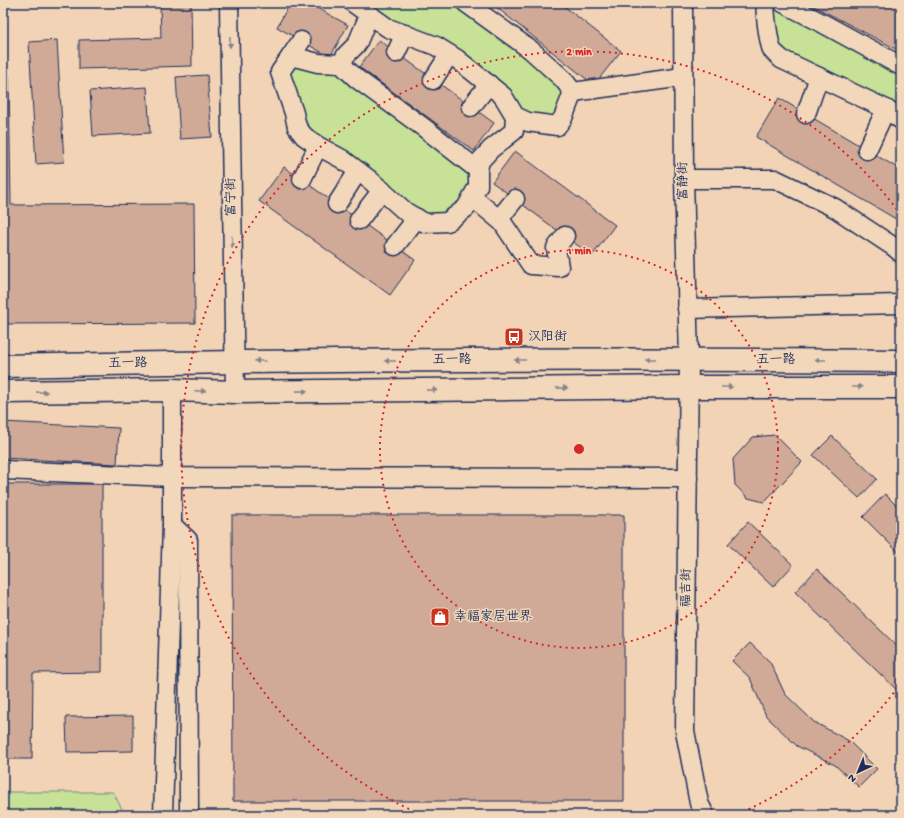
<svg xmlns="http://www.w3.org/2000/svg" width="904" height="818" font-family="'Gochi Hand','LXGW WenKai TC',sans-serif">
	<style>
		.green { fill: #c7e197; stroke: #71887a }
		.building { fill: #d0aa97; stroke: #1b2f5e }
		.lines { fill: none; stroke-linecap: round; stroke-linejoin: round }
		.minor-casing { stroke: #1b2f5e; stroke-width: 21 }
		.major-casing { stroke: #1b2f5e; stroke-width: 25 }
		.minor { stroke: #f3d7ba; stroke-width: 18 }
		.major { stroke: #f3d7ba; stroke-width: 22 }
		.oneway { fill: #87838c }
		.ring { fill: none; stroke: #d62828; stroke-width: 2; stroke-dasharray: 2 4 }
		.labels { text-anchor: middle; dominant-baseline: central; stroke-width: 3; stroke-linejoin: round; paint-order: stroke }
		.street-label { font-size: 13px; fill: #1b2f5e; stroke: #f3d7ba }
		.poi-label { font-size: 13px; fill: #1b2f5e; stroke: #f3d7ba; text-anchor: start }
		.centre { fill: #d62828; stroke: #f3d7ba; stroke-width: 2 }
		.ring-label { font-size: 12px; text-anchor: middle; font-weight: bold; fill: #d62828; stroke: #f3d7ba; stroke-width: 3; stroke-linejoin: round; paint-order: stroke }
	</style>
	<rect width="100%" height="100%" fill="#f3d3b5"/>
	<filter id="ink" filterUnits="userSpaceOnUse"><feTurbulence type="fractalNoise" baseFrequency=".025" numOctaves="2"/><feDisplacementMap in="SourceGraphic" scale="8" xChannelSelector="R" yChannelSelector="G"/><feConvolveMatrix kernelMatrix="1 2 1 2 8 2 1 2 1" color-interpolation-filters="sRGB"/></filter>
	<g filter="url(#ink)">
		<!-- green -->
		<g class="green">
			<path d="M360 3H455L464 7 558 79 569 103 560 116 528 119 404 30Z"/>
			<path d="M769 3H775L901 68V118L775 50Z"/>
			<path d="M293 60 341 68 476 172 475 185 447 219H426L300 126 284 74Z"/>
			<path d="M3 792H113L124 813 119 815H3Z"/>
		</g>
		<!-- building -->
		<g class="building">
			<path d="M160 3H191L192 66 79 69V40L161 38Z"/>
			<path d="M290 3H308L348 25 330 57 277 27Z"/>
			<path d="M491 3H560L621 51 594 85Z"/>
			<path d="M808 3H899L901 4V49L900 51Z"/>
			<path d="M57 40 64 162 36 164 29 42Z"/>
			<path d="M379 40 494 123 474 151 359 67Z"/>
			<path d="M207 75 212 137 180 139 176 77Z"/>
			<path d="M3 76H9L11 205 194 204 195 323 3 324Z"/>
			<path d="M147 87 150 133 93 136 90 91Z"/>
			<path d="M779 98 901 170V222L756 137Z"/>
			<path d="M515 151 615 225 592 256 492 182Z"/>
			<path d="M284 167 415 260 390 295 259 201Z"/>
			<path d="M3 422 119 428 117 464 3 458Z"/>
			<path d="M775 435 802 462 764 502 748 498 735 485 733 459 753 437Z"/>
			<path d="M832 436 877 479 859 498 813 455Z"/>
			<path d="M3 484H102V672L33 673 32 759H3Z"/>
			<path d="M885 494 901 510V555L863 517Z"/>
			<path d="M232 515H624V801H233Z"/>
			<path d="M748 522 793 565 773 587 728 544Z"/>
			<path d="M817 569 901 650V694L795 592Z"/>
			<path d="M750 643 770 662 785 694 814 722 849 741 877 769 859 787 835 765 797 746 766 716 750 678 732 661Z"/>
			<path d="M133 716V751L67 752 66 717Z"/>
		</g>
		<g class="lines">
			<!-- minor casing -->
			<g class="minor-casing">
				<g id="minor">
					<path d="M229 3 235 392"/>
					<path d="M353 3 388 28 436 46 457 59 503 96 515 116 528 122 557 126 563 118 573 92"/>
					<path d="M466 3 531 50 563 79 573 92"/>
					<path d="M683 3 684 179 689 359 685 731 699 803 705 815"/>
					<path d="M766 3C764 10 769 43 772 50 774 53 779 56 781 59L886 109 901 120"/>
					<path d="M783 3 822 23 901 66"/>
					<path d="M396 53 405 34"/>
					<path d="M291 56 301 41"/>
					<path d="M341 64 346 55 357 44 369 15"/>
					<path d="M433 80 449 55"/>
					<path d="M573 92 683 77"/>
					<path d="M471 107 489 84"/>
					<path d="M806 114 819 77"/>
					<path d="M867 150 886 109"/>
					<path d="M478 170 423 127 357 79 341 64 318 63 291 56 280 72 294 113 297 127 304 136 318 146 342 159 370 180 406 212 425 223 447 222 466 208 478 186V170L480 161 491 149 514 131 515 116"/>
					<path d="M302 179 318 146"/>
					<path d="M684 179H775L835 208 894 247 901 253"/>
					<path d="M472 197 502 222 531 265 559 267 556 248 565 236"/>
					<path d="M337 204 358 171"/>
					<path d="M499 219 515 199"/>
					<path d="M359 220 382 190"/>
					<path d="M395 246 417 218"/>
					<path d="M687 309 901 304"/>
					<path d="M3 470 172 477 688 478"/>
					<path d="M172 525 188 540 189 815"/>
					<path d="M163 815 172 525V390"/>
				</g>
			</g>
			<!-- major casing -->
			<g class="major-casing">
				<g id="major">
					<path d="M3 366C302 360 602 358 901 361"/>
					<path d="M3 392 172 390 235 392 688 387H901"/>
				</g>
			</g>
			<!-- minor -->
			<use href="#minor" class="minor"/>
			<!-- major -->
			<use href="#major" class="major"/>
		</g>
		<!-- one-way arrows -->
		<defs><path id="oneway-solid" d="M-6-.8H1V-3.2L6.5 0L1 3.2V.8H-6Z"/></defs>
		<g class="oneway">
			<use href="#oneway-solid" transform="translate(230 42) rotate(89)"/>
			<use href="#oneway-solid" transform="translate(232 242) rotate(89)"/>
			<use href="#oneway-solid" transform="translate(650 359) rotate(180)"/>
			<use href="#oneway-solid" transform="translate(520 360) rotate(180)"/>
			<use href="#oneway-solid" transform="translate(820 360) rotate(-180)"/>
			<use href="#oneway-solid" transform="translate(260 361) rotate(180)"/>
			<use href="#oneway-solid" transform="translate(390 361) rotate(180)"/>
			<use href="#oneway-solid" transform="translate(727 387)"/>
			<use href="#oneway-solid" transform="translate(857 387)"/>
			<use href="#oneway-solid" transform="translate(562 388) rotate(-1)"/>
			<use href="#oneway-solid" transform="translate(432 390) rotate(-1)"/>
			<use href="#oneway-solid" transform="translate(200 391) rotate(1)"/>
			<use href="#oneway-solid" transform="translate(302 391) rotate(-1)"/>
			<use href="#oneway-solid" transform="translate(42 392) rotate(-1)"/>
		</g>
	</g>
	<!-- distance rings -->
	<g class="ring">
		<circle cx="579" cy="449" r="199"/>
		<path d="M901 683A398 398 0 0 1 738 814M420 814A398 398 0 1 1 901 215"/>
	</g>
	<!-- icons -->
	<defs>
		<g id="bus-square" transform="scale(1)"><rect x="-9" y="-9" width="18" height="18" rx="4" fill="#c8321e" stroke="#f3d7ba"/><path d="M-5-6H5V4H4V6H2V4H-2V6H-4V4H-5ZM-3.5-4V0h7V-4ZM-3.5 1.2v1.5H-2V1.2ZM2 1.2v1.5H3.5V1.2Z" fill="#fff"/></g>
		<g id="shop-square" transform="scale(1)"><rect x="-9" y="-9" width="18" height="18" rx="4" fill="#c8321e" stroke="#f3d7ba"/><path d="M-5-2.5h2.3a2.7 3.5 0 0 1 5.4 0H5L5.5 6h-11ZM-1.5-2.5h3a1.5 2.3 0 0 0-3 0Z" fill="#fff"/></g>
	</defs>
	<g fill-rule="evenodd">
		<use href="#bus-square" x="514" y="337"/>
		<use href="#shop-square" x="440" y="617"/>
	</g>
	<g class="labels">
		<!-- street labels -->
		<g class="street-label">
			<text transform="translate(684 181) rotate(-91)">富静街</text>
			<text transform="translate(232 197) rotate(-91)">富宁街</text>
			<text x="452" y="360">五一路</text>
			<text x="776" y="360">五一路</text>
			<text transform="translate(128 364) rotate(-1)">五一路</text>
			<text transform="translate(687 588) rotate(-89)">福吉街</text>
		</g>
		<!-- poi labels -->
		<g class="poi-label">
			<text x="528" y="337">汉阳街</text>
			<text x="454" y="617">幸福家居世界</text>
		</g>
	</g>
	<circle cx="579" cy="449" r="6" class="centre"/>
	<g class="ring-label">
		<text x="579" y="55">2 min</text>
		<text x="579" y="254">1 min</text>
	</g>
	<!-- margin -->
	<rect width="904" height="818" fill="none" stroke="#f3d7ba" stroke-width="16"/>
	<rect x="8" y="8" width="888" height="802" fill="none" stroke="#1b2f5e" stroke-width="1.5" filter="url(#ink)"/>
	<!-- north arrow -->
	<g transform="translate(858 772) rotate(224)" stroke="#f3d7ba" stroke-width="3" paint-order="stroke">
	<path d="M0-3L7 15L0 10L-7 15Z" fill="#1b2f5e"/>
	<text y="-6" font-size="11" font-weight="bold" text-anchor="middle" fill="#1b2f5e">N</text>
	</g>
</svg>
